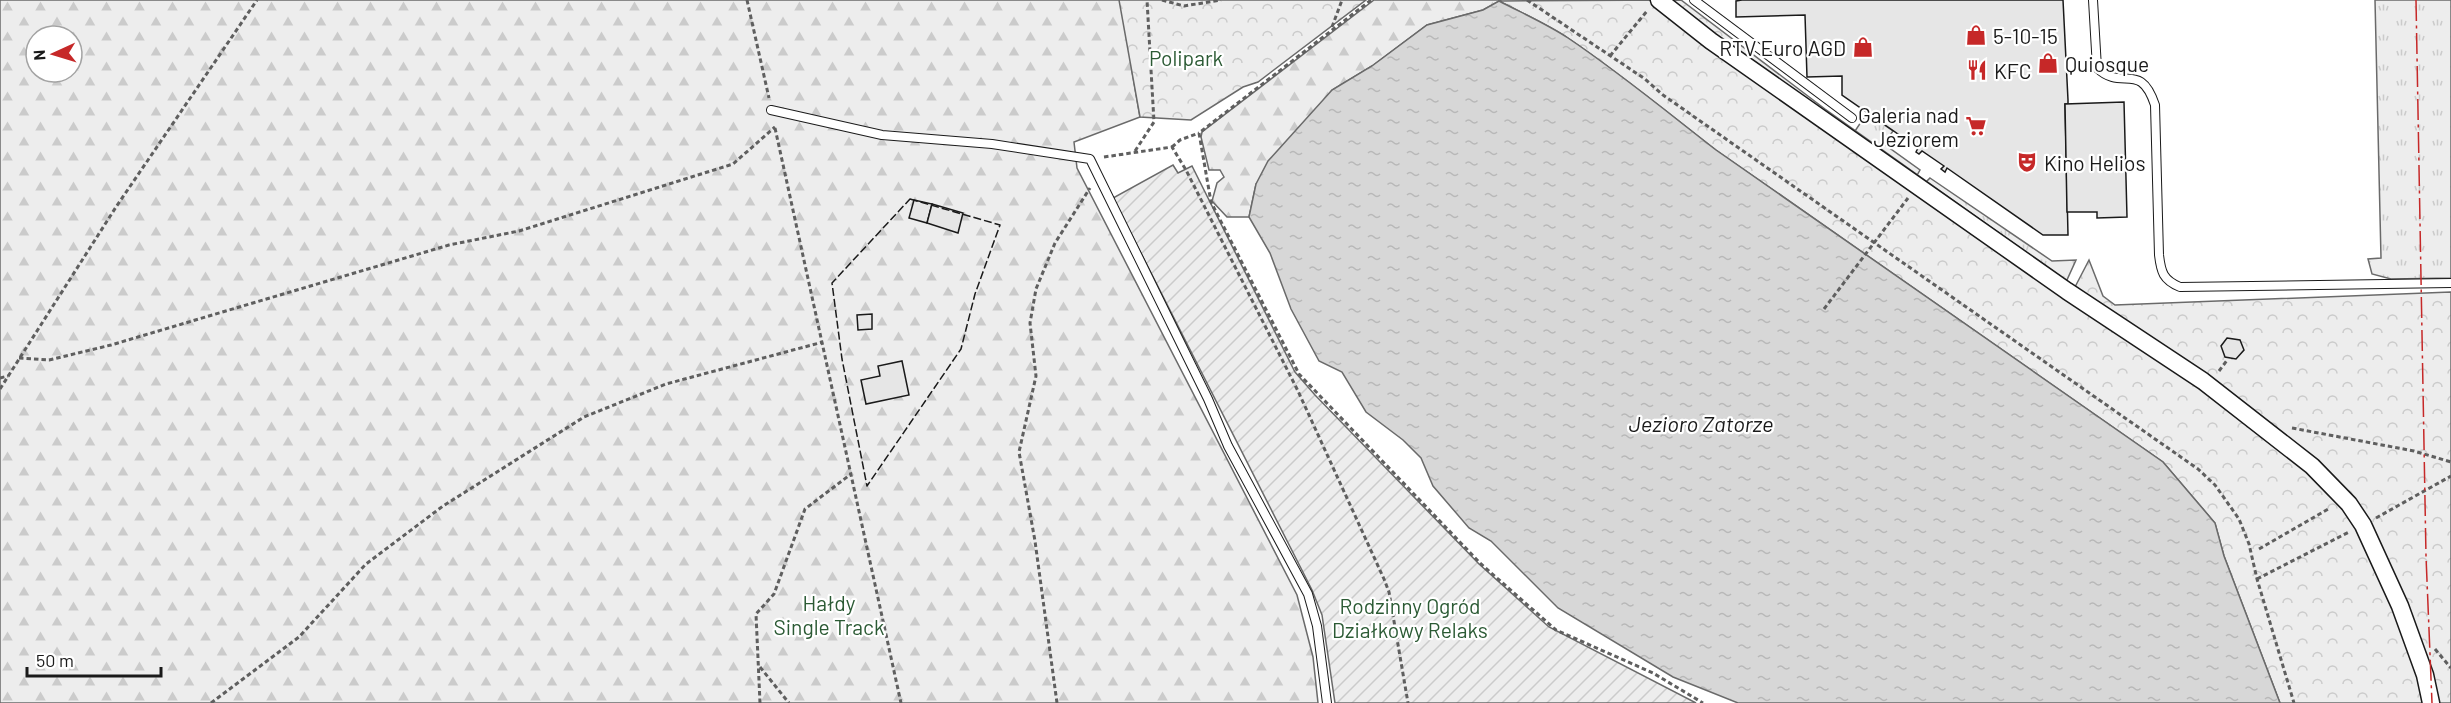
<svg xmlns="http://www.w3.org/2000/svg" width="2451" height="703" font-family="Barlow,sans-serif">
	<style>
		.grass { fill: url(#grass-tufts); stroke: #6a6a6a; stroke-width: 1.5 }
		.forest { fill: url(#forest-firs); stroke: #6a6a6a; stroke-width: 1.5; fill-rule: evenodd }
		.park { fill: url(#park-crowns); stroke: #6a6a6a; stroke-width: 1.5 }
		.garden { fill: url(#garden-furrows); stroke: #6a6a6a; stroke-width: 1.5 }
		.water { fill: url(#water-ripples); stroke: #6a6a6a; stroke-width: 1.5 }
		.building { fill: #e6e6e6; stroke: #1a1a1a; stroke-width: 1.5 }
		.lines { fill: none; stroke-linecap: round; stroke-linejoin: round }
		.lane-casing { stroke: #1a1a1a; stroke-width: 10 }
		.street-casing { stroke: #1a1a1a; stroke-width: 19 }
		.path { stroke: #5f5f5f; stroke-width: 3; stroke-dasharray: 4.5 3; stroke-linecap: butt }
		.lane { stroke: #fff; stroke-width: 8 }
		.street { stroke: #fff; stroke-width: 16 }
		.fence { stroke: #1a1a1a; stroke-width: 1.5; stroke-dasharray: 8 3; stroke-linecap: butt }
		.power { stroke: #c62828; stroke-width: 1.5; stroke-dasharray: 21 4.5 3 4.5; stroke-linecap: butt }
		.labels { text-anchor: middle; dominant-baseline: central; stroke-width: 4.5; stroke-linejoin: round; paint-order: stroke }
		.poi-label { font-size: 21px; fill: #1a1a1a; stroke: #fff; text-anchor: start }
		.park-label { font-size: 21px; fill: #2b5a34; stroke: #fff }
		.water-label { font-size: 22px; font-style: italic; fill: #1a1a1a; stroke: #fff }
	</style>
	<defs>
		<pattern id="grass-tufts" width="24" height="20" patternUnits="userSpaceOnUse" patternTransform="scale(1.5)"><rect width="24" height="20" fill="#ededed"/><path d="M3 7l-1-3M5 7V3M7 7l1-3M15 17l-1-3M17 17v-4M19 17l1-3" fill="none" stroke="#cbcbcb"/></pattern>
		<pattern id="forest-firs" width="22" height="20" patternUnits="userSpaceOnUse" patternTransform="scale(1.5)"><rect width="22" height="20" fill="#ededed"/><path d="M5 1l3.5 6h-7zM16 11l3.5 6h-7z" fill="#cbcbcb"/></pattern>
		<pattern id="park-crowns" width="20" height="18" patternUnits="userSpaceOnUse" patternTransform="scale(1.5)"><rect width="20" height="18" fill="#ededed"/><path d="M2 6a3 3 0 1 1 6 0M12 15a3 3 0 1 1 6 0" fill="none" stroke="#cbcbcb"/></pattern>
		<pattern id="garden-furrows" width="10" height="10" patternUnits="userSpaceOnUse" patternTransform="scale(1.5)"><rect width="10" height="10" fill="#ededed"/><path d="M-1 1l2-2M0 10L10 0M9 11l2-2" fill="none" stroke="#cbcbcb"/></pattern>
		<pattern id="water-ripples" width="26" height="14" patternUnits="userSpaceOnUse" patternTransform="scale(1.5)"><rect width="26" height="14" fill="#d7d7d7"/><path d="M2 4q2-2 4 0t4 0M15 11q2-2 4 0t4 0" fill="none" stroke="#b8b8b8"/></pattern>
	</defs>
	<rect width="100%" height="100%" fill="#fff"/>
	<!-- grass -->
	<g class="grass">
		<path d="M2375 0H2451V278L2391 279 2372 274 2368 259 2381 258Z"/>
		<path d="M1867 113 1893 131 1884 144 1920 170 1916 177 1853 134Z"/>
		<path d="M1930 178 2052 261 2076 260 2066 282 1925 183Z"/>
	</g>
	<!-- forest -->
	<g class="forest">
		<path d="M0 0H1336L1132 71 1140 117 1074 142 1077 168 1297 595 1313 657 1318 703H0ZM36 36H72V72H36Z"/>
		<path d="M1374 0H1501L1483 10 1427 25 1372 66 1332 90 1256 184 1249 217H1227L1212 201 1217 183 1224 177 1220 170H1209L1201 137 1202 132Z"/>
	</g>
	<!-- park -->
	<g class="park">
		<path d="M1119 0H1366L1258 82 1243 87 1191 120 1140 117Z"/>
		<path d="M1681 0 1825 109 2075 287 2089 260 2103 296 2115 305 2451 292V703H2280L2224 556 2215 523 2163 462 1716 150C1667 112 1620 73 1568 38 1547 24 1522 13 1499 1Z"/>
	</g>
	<!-- garden -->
	<path class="garden" d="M1173 165 1178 173 1192 166 1295 372 1315 395 1479 564 1549 627 1696 703H1335L1322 615 1312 590 1113 198Z"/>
	<!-- water -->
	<path class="water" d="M1499 1C1522 13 1547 24 1568 38 1620 73 1667 112 1716 150L2163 462 2215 523 2224 556 2280 703H1738L1673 677 1558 608 1491 541 1469 528 1433 486 1421 458 1403 440 1366 412 1342 372 1319 361 1291 309 1270 253 1249 217 1256 184 1268 161 1332 90 1372 66 1427 25 1483 10Z"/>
	<!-- building -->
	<g class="building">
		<path d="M2063 0 2068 100V104H2065L2068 235H2043L1947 168 1945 172 1941 169 1944 166 1922 151 1919 154 1916 152 1918 148 1842 95V76L1807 77 1805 15 1736 17V1L1742 0Z"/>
		<path d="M2124 102 2127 217 2097 218V212H2067L2065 104Z"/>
		<path d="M914 200 932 204 927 223 909 218Z"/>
		<path d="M932 204 963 213 958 233 927 223Z"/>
		<path d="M872 314V329L858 330 857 315Z"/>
		<path d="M2227 338 2240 340 2244 350 2236 359 2225 357 2221 346Z"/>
		<path d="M902 361 909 395 866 404 861 380 880 376 878 366Z"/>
	</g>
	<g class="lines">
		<!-- lane casing -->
		<g class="lane-casing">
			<g id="lane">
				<path d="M1694 0 1852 118"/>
				<path d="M2093 0 2097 68C2122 92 2140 60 2155 105L2159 255C2161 272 2163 280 2180 287L2451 283"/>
				<path d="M771 110 882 135 992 144 1090 159 1208 399 1228 446 1308 594 1317 626 1327 703"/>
			</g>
		</g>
		<!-- street casing -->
		<g class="street-casing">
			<path id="street" d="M1659 0 1711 41 2067 291 2203 381 2312 466 2349 504 2363 525 2400 606 2425 675 2431 703"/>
		</g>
		<!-- path -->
		<g class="path">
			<path d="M747 0 769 98"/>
			<path d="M1162 0 1184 6 1221 0"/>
			<path d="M1371 0 1199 133 1211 202 1299 374 1481 564 1556 630 1653 673 1703 703"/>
			<path d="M1527 0 1645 79 1663 95 2198 469 2215 485 2239 519 2249 544 2257 579 2294 703"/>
			<path d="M1332 27 1342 0"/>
			<path d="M1610 56 1647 11"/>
			<path d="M775 128 901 703"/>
			<path d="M1172 147 1180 140 1199 133"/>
			<path d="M1135 151 1154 122 1147 0"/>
			<path d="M1104 157 1172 147 1186 170 1298 391 1384 579 1389 592 1408 703"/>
			<path d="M1824 309 1908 198"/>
			<path d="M19 358 49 360 111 345 449 245 519 231 733 164 775 127"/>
			<path d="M2219 371 2228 359"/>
			<path d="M0 378 8 376"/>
			<path d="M0 389 116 207 257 0"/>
			<path d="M2292 428 2414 451 2451 462"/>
			<path d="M2376 518 2451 476"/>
			<path d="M2259 549 2330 508"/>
			<path d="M2257 579 2349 532"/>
			<path d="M2435 649 2451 668"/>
			<path d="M760 667 789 703"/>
			<path d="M211 703 299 637 366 564 443 506 584 417 666 384 823 342"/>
			<path d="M760 703 756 614 774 594 805 509 851 474"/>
			<path d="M1057 703 1035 541 1019 452 1036 376 1030 323 1036 289 1055 243 1090 188"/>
		</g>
		<!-- lane -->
		<use href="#lane" class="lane"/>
		<!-- street -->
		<use href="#street" class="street"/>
		<!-- fence -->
		<path class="fence" d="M910 199 1000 225 975 294 961 349 867 486 842 359 832 283Z"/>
		<!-- power -->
		<path class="power" d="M2416 0 2426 556 2432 703"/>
	</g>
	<!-- icons -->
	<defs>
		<g id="shop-bare" transform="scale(1.62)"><path d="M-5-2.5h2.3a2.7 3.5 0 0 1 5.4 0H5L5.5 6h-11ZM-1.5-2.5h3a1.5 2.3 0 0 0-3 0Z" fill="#c62828" stroke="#fff" stroke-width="2.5" paint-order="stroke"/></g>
		<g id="restaurant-bare" transform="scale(1.62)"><path d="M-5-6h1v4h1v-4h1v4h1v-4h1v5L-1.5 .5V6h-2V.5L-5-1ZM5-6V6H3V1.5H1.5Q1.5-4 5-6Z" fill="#c62828" stroke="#fff" stroke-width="2.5" paint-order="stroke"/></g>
		<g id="supermarket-bare" transform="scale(1.62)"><path d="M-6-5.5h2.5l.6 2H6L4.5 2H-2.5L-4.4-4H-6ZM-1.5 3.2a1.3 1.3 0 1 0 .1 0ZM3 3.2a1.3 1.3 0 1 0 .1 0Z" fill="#c62828" stroke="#fff" stroke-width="2.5" paint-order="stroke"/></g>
		<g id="theatre-bare" transform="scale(1.62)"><path d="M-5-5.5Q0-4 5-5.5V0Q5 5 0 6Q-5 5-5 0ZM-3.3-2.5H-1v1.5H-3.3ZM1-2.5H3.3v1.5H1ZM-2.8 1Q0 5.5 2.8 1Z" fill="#c62828" stroke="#fff" stroke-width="2.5" paint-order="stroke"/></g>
	</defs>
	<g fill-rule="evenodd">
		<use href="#shop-bare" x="1976" y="35"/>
		<use href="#shop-bare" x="1863" y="47"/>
		<use href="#shop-bare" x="2048" y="63"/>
		<use href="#restaurant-bare" x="1977" y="70"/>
		<use href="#supermarket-bare" x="1976" y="126"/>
		<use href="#theatre-bare" x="2027" y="162"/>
	</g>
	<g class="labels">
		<!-- poi labels -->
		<g class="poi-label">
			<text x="1993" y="35">5-10-15</text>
			<text x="1846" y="47" text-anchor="end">RTV Euro AGD</text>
			<text x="2065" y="63">Quiosque</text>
			<text x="1994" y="70">KFC</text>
			<text x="1959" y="114" text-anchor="end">Galeria nad<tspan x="1959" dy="24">Jeziorem</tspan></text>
			<text x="2044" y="162">Kino Helios</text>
		</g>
		<!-- park labels -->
		<g class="park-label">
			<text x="1186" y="57">Polipark</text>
			<text x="829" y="602">Hałdy<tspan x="829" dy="24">Single Track</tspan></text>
			<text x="1410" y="605">Rodzinny Ogród<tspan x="1410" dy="24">Działkowy Relaks</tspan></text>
		</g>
		<!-- water labels -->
		<g class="water-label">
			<text x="1701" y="423">Jezioro Zatorze</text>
		</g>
	</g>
	<!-- north arrow -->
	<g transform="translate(54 54) rotate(266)"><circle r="28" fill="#ffffff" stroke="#a3a3a3" stroke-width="1.5"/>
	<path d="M0-4.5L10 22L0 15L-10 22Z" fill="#c62828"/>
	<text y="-9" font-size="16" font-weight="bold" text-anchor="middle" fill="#1a1a1a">N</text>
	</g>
	<!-- scale -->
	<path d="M27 667v9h134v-9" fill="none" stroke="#1a1a1a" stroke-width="3"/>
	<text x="36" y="667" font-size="18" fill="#1a1a1a" stroke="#ffffff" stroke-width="4.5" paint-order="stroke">50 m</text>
</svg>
